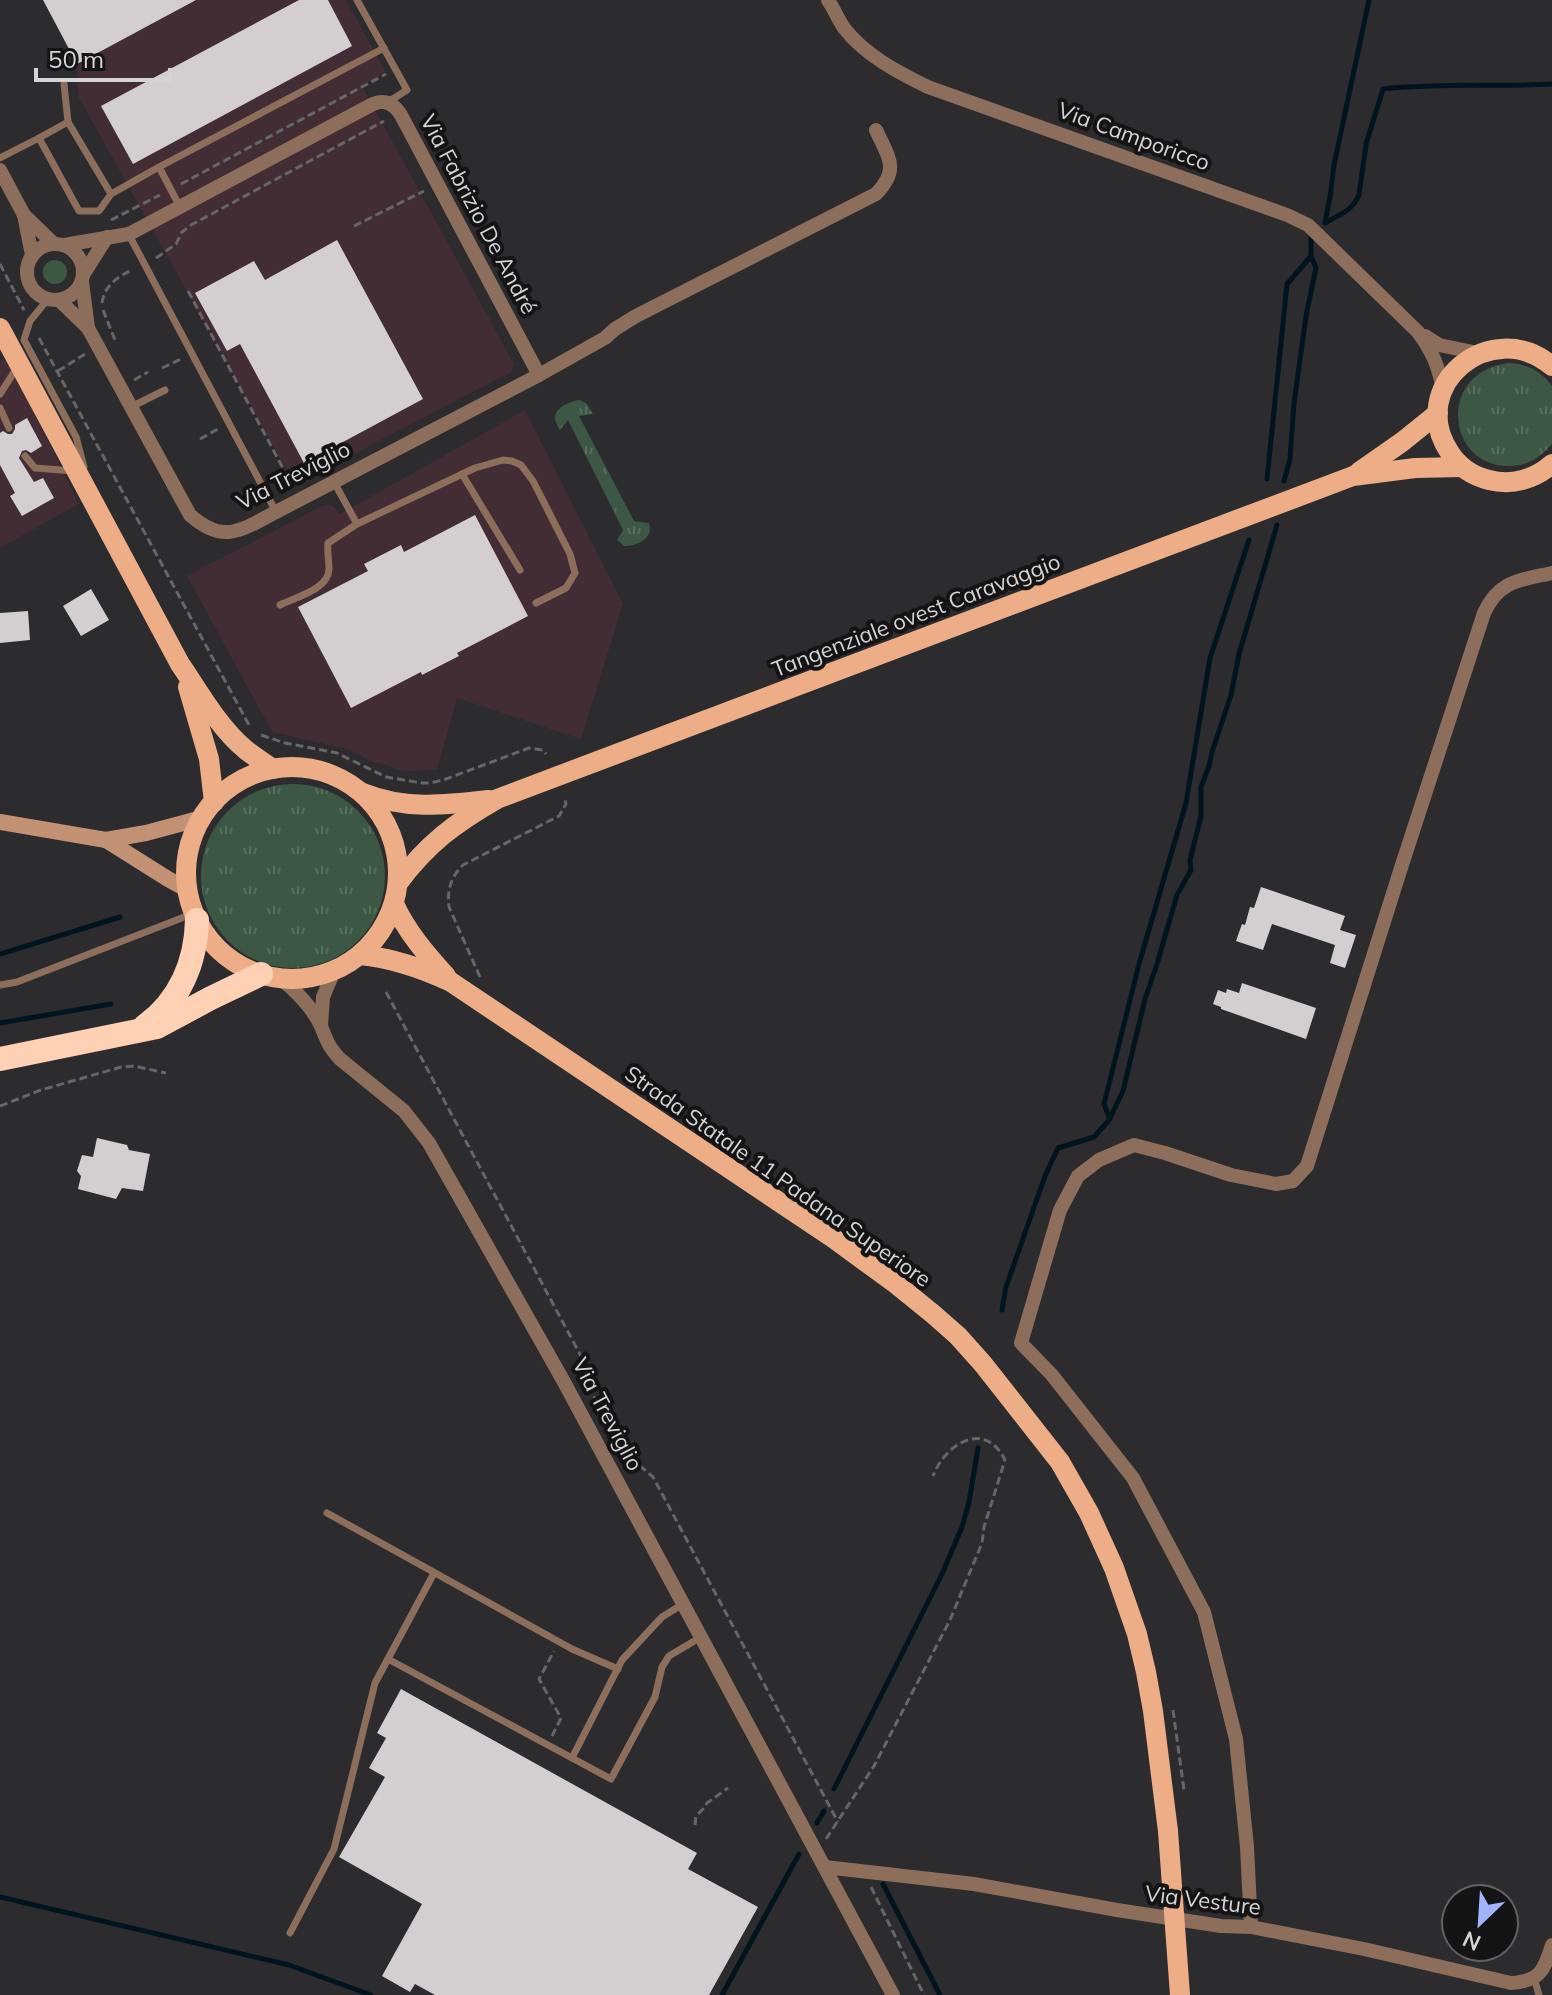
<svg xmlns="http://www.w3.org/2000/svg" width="1552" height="1995" font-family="Mulish,sans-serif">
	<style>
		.commercial { fill: #412d33 }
		.grass { fill: url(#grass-tufts) }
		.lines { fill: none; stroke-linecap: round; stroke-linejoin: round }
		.stream { stroke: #00141e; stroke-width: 5 }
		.building { fill: #d3cfd1 }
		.path { stroke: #666568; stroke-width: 3; stroke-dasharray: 8 4; stroke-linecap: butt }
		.lane { stroke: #8c6e5b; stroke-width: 7 }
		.street { stroke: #8c6e5b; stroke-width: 14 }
		.secondary { stroke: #c39274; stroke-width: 16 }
		.primary { stroke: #edae87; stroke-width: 20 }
		.highway { stroke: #fed0b4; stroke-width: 24 }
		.primary-bridge { stroke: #edae87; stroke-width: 20 }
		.labels { text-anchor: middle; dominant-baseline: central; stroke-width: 8; stroke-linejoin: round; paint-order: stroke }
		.street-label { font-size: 22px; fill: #d4d3d5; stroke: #141415 }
	</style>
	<defs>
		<pattern id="grass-tufts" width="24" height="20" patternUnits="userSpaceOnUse" patternTransform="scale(2)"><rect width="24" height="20" fill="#3d5745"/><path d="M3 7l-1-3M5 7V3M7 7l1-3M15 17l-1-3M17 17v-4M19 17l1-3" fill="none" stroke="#586e5f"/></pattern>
	</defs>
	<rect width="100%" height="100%" fill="#2c2b2e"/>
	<!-- commercial -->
	<g class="commercial">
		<path d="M43 0H346L386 72 362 86 514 364 511 372 295 485 78 96 77 64Z"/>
		<path d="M8 360 79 504 0 548V361Z"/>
		<path d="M525 410 623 604 581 739 457 698 437 770 404 771 368 760 351 750 272 732 187 576 320 507 327 505 332 506 340 514Z"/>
	</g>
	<!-- grass -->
	<g class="grass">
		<circle cx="55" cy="272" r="12"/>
		<path d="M1509 363C1527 364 1541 371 1552 386V444C1541 457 1528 466 1510 466 1445 467 1437 371 1509 363Z"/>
		<path d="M580 400 587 404 593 414 579 416 634 521 649 523C654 538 638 546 624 546L617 540 623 530 568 420 560 430C559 429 555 420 555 418 555 407 571 401 580 400Z"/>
		<circle cx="293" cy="876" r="92"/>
	</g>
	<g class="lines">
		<!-- stream -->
		<g class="stream">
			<path d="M1325 222 1330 197 1334 165 1369 0"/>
			<path d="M1325 223C1339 215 1352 211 1359 195L1366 144 1383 89C1439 83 1496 87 1552 84"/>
			<path d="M1267 479 1287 284 1311 256V235"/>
			<path d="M1284 481 1290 459 1294 403 1306 316 1316 268 1311 256"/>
			<path d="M0 954 120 917"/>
			<path d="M0 1023 111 1004"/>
			<path d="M1110 1118 1123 1091 1145 999 1157 964 1177 895 1191 870 1190 860 1201 816V787L1209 766 1212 752 1231 695 1239 654 1277 525"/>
			<path d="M1002 1310 1006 1287 1045 1176 1058 1148 1094 1137 1110 1119 1104 1104 1139 964 1186 803 1210 658 1249 540"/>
			<path d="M834 1789 942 1574 962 1527 969 1502 978 1448"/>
			<path d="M817 1823 824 1811"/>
			<path d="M883 1884 940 1995"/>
			<path d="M0 1897 289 1965 371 1995"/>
			<path d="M722 1995 799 1854"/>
		</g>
	</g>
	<!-- building -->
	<g class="building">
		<path d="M43 0H196L77 64Z"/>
		<path d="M299 0H328L352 46 133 164 101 106Z"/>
		<path d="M337 240 423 399 304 463 240 344 227 351 195 293 254 261 265 280Z"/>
		<path d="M27 418 42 446 31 453 26 450 22 451 19 458 34 482 43 478 54 498 22 516 10 496 15 493 0 465V433L3 431 8 434H12L15 429V425Z"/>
		<path d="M475 515 528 616 457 653 459 656 422 675 421 672 351 708 298 607 368 571 364 564 401 545 404 552Z"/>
		<path d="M91 589 109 620 81 636 63 606Z"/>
		<path d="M28 611 30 640 0 643V613Z"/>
		<path d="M1261 887 1345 916 1340 930 1356 935 1345 968 1330 963 1335 945 1272 924 1263 950 1236 941 1242 924 1245 925 1250 907 1254 908Z"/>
		<path d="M1242 983 1316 1008 1306 1039 1221 1009V1007L1213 1004 1218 990 1226 993 1227 989 1239 993Z"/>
		<path d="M97 1138 127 1145 129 1150 150 1154 143 1191 122 1188 116 1199 78 1189 81 1176 77 1171 82 1155 93 1157Z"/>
		<path d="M401 1689 697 1853 688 1869 758 1907 709 1995H435L415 1984 410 1992 382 1976 422 1904 339 1857 385 1777 369 1768 386 1738 377 1733Z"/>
	</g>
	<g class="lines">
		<!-- path -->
		<g class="path">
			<path d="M181 184 386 74"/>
			<path d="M111 220 160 195"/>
			<path d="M354 226 424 191"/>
			<path d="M156 258 176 244 182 232 191 225 384 121"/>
			<path d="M0 264 24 310"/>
			<path d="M188 291 292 485"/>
			<path d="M102 303C105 284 117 278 133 269"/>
			<path d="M103 310 115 340"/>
			<path d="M39 338 249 725"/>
			<path d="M162 368 183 358"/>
			<path d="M58 371 85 354"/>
			<path d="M134 380 148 372"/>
			<path d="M200 439 218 429"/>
			<path d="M261 735 285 743 337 753 386 777 422 783H431L446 779 529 748 543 750 546 754"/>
			<path d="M480 977 449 907C447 889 451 877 463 865L559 816 566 804 565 800"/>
			<path d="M386 992 582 1358 585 1380 623 1451 653 1477 838 1822"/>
			<path d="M0 1106 41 1090 121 1067 134 1066 166 1073"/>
			<path d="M1173 1710 1184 1790"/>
			<path d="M552 1736 561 1718 539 1679 554 1651"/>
			<path d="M695 1825 696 1816 704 1808 707 1803 728 1788"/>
			<path d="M826 1839 874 1766 950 1620 982 1543 984 1527 1005 1460C985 1419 945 1444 933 1476"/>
			<path d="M871 1887 924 1995"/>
		</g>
		<!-- lane -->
		<g class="lane">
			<path d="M357 0 407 90 388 102"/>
			<path d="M64 84 68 122"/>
			<path d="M0 158 39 138"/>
			<path d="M159 167 180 207"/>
			<path d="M111 194 68 122 39 138 79 211H99L111 194 159 167 384 48"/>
			<path d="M129 235 276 512"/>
			<path d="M48 299 30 321 24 340 76 437 84 467"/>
			<path d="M0 394 18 366"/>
			<path d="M131 407 165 390"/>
			<path d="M0 408 9 428"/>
			<path d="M25 456 35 468 73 471"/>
			<path d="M462 474 520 570"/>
			<path d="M334 482 357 524 475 468 503 460 512 461 521 465 533 481 570 554 575 573 566 588 536 603"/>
			<path d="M280 605C296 597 329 589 329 569 329 560 327 552 328 543L357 524"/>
			<path d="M0 985 17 982 192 914"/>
			<path d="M327 1513 572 1649 618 1669"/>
			<path d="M683 1604 662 1617 622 1660 572 1758 611 1779 655 1697 662 1667 669 1656 701 1637"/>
			<path d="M388 1659 572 1758"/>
			<path d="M290 1933 334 1849 375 1683 434 1573"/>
			<path d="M1534 1978 1539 1995"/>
		</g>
		<!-- street -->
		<g class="street">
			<path d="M828 0C834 9 838 19 844 28 865 55 897 72 928 87L1287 215 1308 225 1418 332C1432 351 1438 365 1443 389"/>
			<path d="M0 170 24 215 32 255"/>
			<path d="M24 215 54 244"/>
			<circle cx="55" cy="272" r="28"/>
			<path d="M64 245 129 234 373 104C386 99 394 104 401 115L539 375"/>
			<path d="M83 275 107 237"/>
			<path d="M82 282 88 328"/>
			<path d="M59 300 88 328 190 515C224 545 241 530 276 512L539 375 605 338 615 329 636 316 876 194C900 169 889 158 876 130"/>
			<path d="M1425 336 1439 345 1478 353"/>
			<path d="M280 978C296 991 311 1006 320 1024 327 1040 327 1045 340 1059L404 1111 429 1143 564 1382 893 1995"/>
			<path d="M321 1026 323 997 334 971"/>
			<path d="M825 1867 974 1884 1117 1910 1221 1926 1251 1927 1364 1949 1511 1983C1540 1981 1544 1971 1552 1945"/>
			<path d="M1251 1927 1247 1847 1236 1739 1204 1612 1133 1478 1052 1375 1021 1343 1060 1210 1078 1176 1099 1160 1134 1145 1165 1153 1231 1175 1276 1184 1293 1181 1307 1166 1400 871 1484 613C1499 580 1521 580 1552 573"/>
		</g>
		<!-- secondary -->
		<g class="secondary">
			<path d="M0 822 106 840 146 833 202 818"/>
			<path d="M106 840 168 879 188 890"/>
		</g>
		<!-- primary -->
		<g class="primary">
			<path d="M0 328 180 664C200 693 219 728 246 750 255 757 264 763 273 769"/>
			<path d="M1552 366C1491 315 1405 386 1450 453 1459 467 1473 476 1489 480 1512 486 1535 479 1552 464"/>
			<path d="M1359 472 1402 442 1438 413"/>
			<path d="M188 687 209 759 214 802"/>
			<circle cx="292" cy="873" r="106"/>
			<path d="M363 793C405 810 445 805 489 800"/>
			<path d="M398 883C427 844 455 823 497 799L1353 476 1415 468 1462 467"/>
			<path d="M394 904C407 932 426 954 446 976"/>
			<path d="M360 955C393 958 421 968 451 982L833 1238 896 1284 933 1314 958 1336 983 1364 1060 1462 1089 1513 1114 1568 1137 1634 1146 1672 1153 1711 1168 1831"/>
		</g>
		<!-- highway -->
		<g class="highway">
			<path d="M145 1026C180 1001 196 962 197 920"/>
			<path d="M0 1059 157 1027 211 998 261 974"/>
		</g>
		<!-- primary-bridge -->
		<path class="primary-bridge" d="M1168 1831 1180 1995"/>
	</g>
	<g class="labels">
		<!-- street labels -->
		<g class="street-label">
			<text transform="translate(1134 136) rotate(20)">Via Camporicco</text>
			<text transform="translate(479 214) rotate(62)">Via Fabrizio De André</text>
			<text transform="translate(293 475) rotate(-27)">Via Treviglio</text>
			<text transform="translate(916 615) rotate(-21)">Tangenziale ovest Caravaggio</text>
			<text transform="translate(778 1176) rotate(35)">Strada Statale 11 Padana Superiore</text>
			<text transform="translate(608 1414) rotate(62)">Via Treviglio</text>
			<text transform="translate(1203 1900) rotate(7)">Via Vesture</text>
		</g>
	</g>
	<!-- north arrow -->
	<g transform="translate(1480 1923) rotate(205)"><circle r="38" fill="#141415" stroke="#616062" stroke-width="2"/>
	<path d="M0-6L14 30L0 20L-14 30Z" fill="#a1b3fd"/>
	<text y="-12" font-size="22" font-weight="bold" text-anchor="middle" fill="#d4d3d5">N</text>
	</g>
	<!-- scale -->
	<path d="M36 68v12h134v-12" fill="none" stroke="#d4d3d5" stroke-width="4"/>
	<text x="48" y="68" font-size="24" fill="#d4d3d5" stroke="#141415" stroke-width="6" paint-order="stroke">50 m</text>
</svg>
